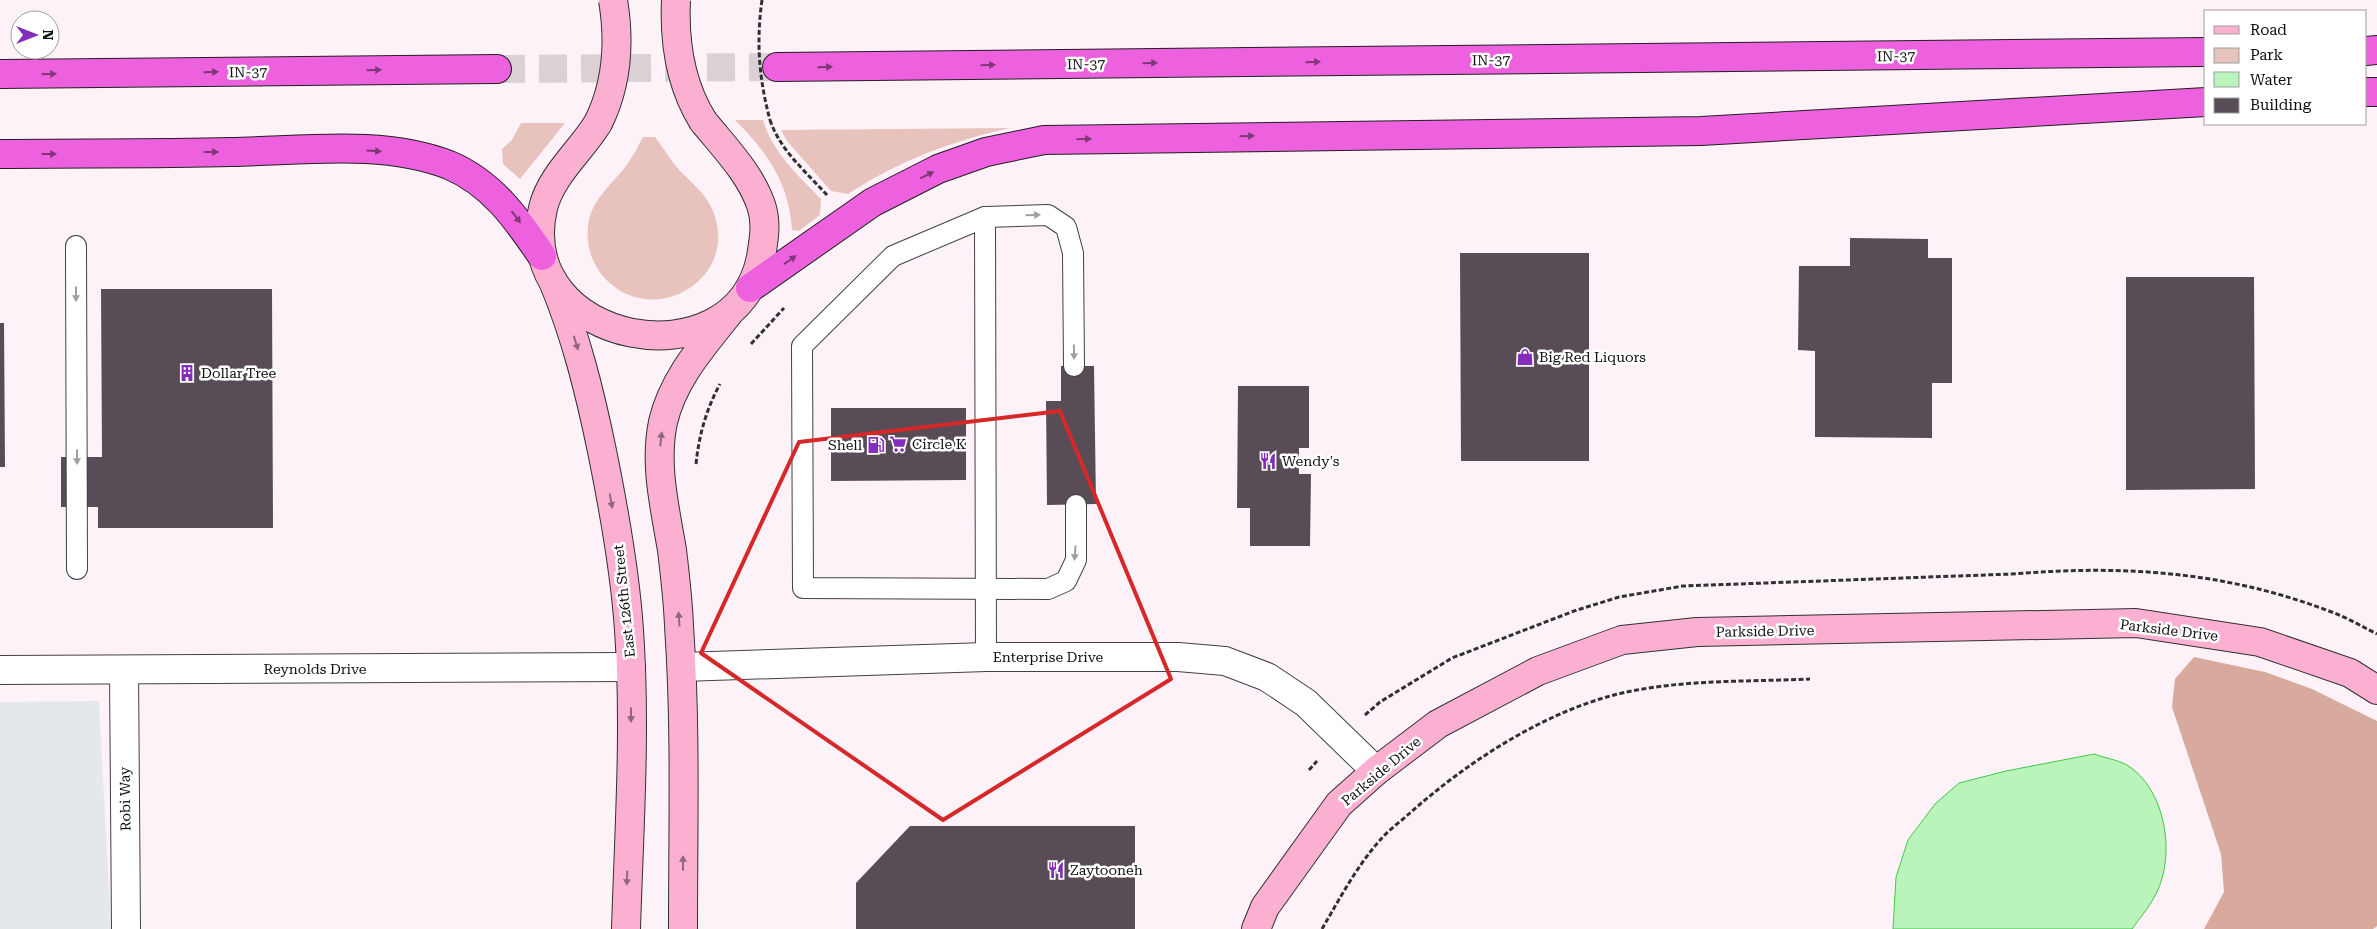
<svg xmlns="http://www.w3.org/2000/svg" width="2377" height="929" font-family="'Roboto Serif',serif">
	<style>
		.industrial { fill: #e4e8ed }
		.green { fill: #e8c3bd }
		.forest { fill: #d8a99d }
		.water { fill: #b9f4bb; stroke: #43c74a }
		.building { fill: #584c57 }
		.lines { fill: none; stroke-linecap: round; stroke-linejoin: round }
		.highway-tunnel { stroke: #dad0d6; stroke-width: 28; stroke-dasharray: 28 14; stroke-linecap: butt }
		.lane-casing { stroke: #424242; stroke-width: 22 }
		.street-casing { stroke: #424242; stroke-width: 30 }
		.secondary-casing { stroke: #313131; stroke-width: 30 }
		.highway-casing { stroke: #202020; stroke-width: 30 }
		.path { stroke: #313131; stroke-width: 3; stroke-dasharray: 5 2.5; stroke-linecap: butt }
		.lane { stroke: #fff; stroke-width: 20 }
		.street { stroke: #fff; stroke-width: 28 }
		.secondary { stroke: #fbb0d2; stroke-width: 28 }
		.highway { stroke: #ed61de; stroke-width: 28 }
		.secondary-bridge-casing { stroke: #313131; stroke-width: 30; stroke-linecap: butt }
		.path-bridge { stroke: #313131; stroke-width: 3; stroke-dasharray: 5 2.5; stroke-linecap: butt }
		.secondary-bridge { stroke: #fbb0d2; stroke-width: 28 }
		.oneway { fill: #7e3876 }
		.oneway2 { fill: #9f9f9f }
		.oneway3 { fill: #91687a }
		.marked { fill: none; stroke: #d62828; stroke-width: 4; stroke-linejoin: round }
		.labels { text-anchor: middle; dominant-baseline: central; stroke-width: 5; stroke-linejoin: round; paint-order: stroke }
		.street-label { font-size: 14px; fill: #0f0f0f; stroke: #fff }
		.poi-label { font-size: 14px; fill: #0f0f0f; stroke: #fff; text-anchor: start }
	</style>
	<rect width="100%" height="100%" fill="#fef2f9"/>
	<!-- industrial -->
	<path class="industrial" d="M99 701 111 929H0V702Z"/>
	<!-- green -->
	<g class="green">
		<path d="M735 120H763C773 153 798 175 821 199L820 215 799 231 792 230C789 183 767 152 735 120Z"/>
		<path d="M521 123H565L520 179 503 164 502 149 512 140Z"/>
		<path d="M1010 128C952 141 898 161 848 194L831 191 787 141 781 130Z"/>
		<path d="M643 137H655C662 146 668 156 675 165 687 180 706 192 713 211 741 281 649 332 602 275 591 261 586 244 588 226 590 200 614 183 628 163 634 155 638 146 643 137Z"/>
	</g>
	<!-- forest -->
	<path class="forest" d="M2194 657 2265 672 2312 689 2377 721V926L2373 929H2204L2224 892 2221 854 2172 707 2175 679Z"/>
	<!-- water -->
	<path class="water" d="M2094 754C2105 758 2118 760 2127 765 2166 789 2176 855 2156 894 2150 906 2140 918 2132 929H1893L1896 877 1908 840 1935 804 1959 783 2006 771Z"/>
	<!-- building -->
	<g class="building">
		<path d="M1850 238 1928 239V258H1952V383H1932V438L1815 437V351L1798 350 1799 266H1850Z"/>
		<path d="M1460 253H1589V461H1461Z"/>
		<path d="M2126 277H2254L2255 489 2126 490Z"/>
		<path d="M101 289H272L273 528H98V507H61V457H102Z"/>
		<path d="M0 323H4L5 467H0Z"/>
		<path d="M1061 366H1094L1096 504 1047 505 1046 401H1061Z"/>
		<path d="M1238 386H1309V448H1299V474H1311L1310 546H1250V508H1237Z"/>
		<path d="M831 408H966V480L831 481Z"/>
		<path d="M910 826H1135V929H856V883Z"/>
	</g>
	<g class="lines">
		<!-- highway-tunnel -->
		<path class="highway-tunnel" d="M497 69 777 67"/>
		<!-- lane casing -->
		<g class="lane-casing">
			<g id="lane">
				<path d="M985 217 986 657"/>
				<path d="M76 246 77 569"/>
				<path d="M1074 366 1073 253 1066 227 1048 215 985 217 893 256 802 346 803 588 1048 589 1066 581 1076 560V505"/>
			</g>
		</g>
		<!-- street casing -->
		<g class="street-casing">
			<g id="street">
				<path d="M682 667 986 657H1178L1225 661 1267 677 1306 703 1376 771"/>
				<path d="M0 670 631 667"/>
				<path d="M124 670 126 929"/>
			</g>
		</g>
		<!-- secondary casing -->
		<g class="secondary-casing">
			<g id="secondary">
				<path d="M598 123C581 151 551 175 543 208 512 346 736 386 761 257 764 239 767 222 761 205 750 173 724 147 703 121"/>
				<path d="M553 281C576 336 590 393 602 451 614 510 625 570 629 630 636 730 629 830 626 929"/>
				<path d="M683 929C683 828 686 726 679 626 678 600 675 575 672 550 665 508 654 465 663 422 673 379 702 347 729 313"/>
				<path d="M1256 929 1265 907 1339 804 1376 771 1438 724 1538 671 1622 640 1697 632 2136 623 2260 642 2350 673 2377 690"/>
			</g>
		</g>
		<!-- highway casing -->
		<g class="highway-casing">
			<g id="highway">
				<path d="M2366 51 2377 50"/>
				<path d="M777 67 2206 52"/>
				<path d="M0 74 497 69"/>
				<path d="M2366 92H2377"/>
				<path d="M0 154C77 153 154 154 231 152 302 151 382 139 449 165 492 183 517 219 542 256"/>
				<path d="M750 288 873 202 938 169 986 152 1044 140 1701 131 2206 102"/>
			</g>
		</g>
		<!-- path -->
		<g class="path">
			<path d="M770 120C780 150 806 172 827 195"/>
			<path d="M751 344 784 308"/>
			<path d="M696 464C699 435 706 410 720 384"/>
			<path d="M1365 715 1380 702 1452 658 1574 611 1619 597 1683 586 2012 574C2124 565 2223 571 2329 611 2346 617 2361 626 2377 634"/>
			<path d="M1309 770 1317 761"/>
			<path d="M1322 929C1340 898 1358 864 1382 838 1390 829 1401 821 1410 813 1466 763 1541 714 1614 695 1677 679 1745 682 1810 679"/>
		</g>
		<!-- lane -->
		<use href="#lane" class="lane"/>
		<!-- street -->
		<use href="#street" class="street"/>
		<!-- secondary -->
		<use href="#secondary" class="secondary"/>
		<!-- highway -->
		<use href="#highway" class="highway"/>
		<!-- secondary-bridge casing -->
		<g class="secondary-bridge-casing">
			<g id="secondary-bridge">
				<path d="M676 0C674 42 680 84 703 121"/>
				<path d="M598 123C617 85 620 42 613 0"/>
			</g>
		</g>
		<!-- path-bridge -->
		<path class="path-bridge" d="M762 0C756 42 759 79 770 120"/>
		<!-- secondary-bridge -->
		<use href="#secondary-bridge" class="secondary-bridge"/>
	</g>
	<!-- one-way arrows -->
	<defs><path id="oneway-solid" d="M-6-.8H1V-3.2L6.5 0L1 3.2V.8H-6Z" transform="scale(1.25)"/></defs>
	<g class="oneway">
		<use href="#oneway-solid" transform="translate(1313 62) rotate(-1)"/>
		<use href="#oneway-solid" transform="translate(1150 63) rotate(-1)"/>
		<use href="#oneway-solid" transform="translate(988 65) rotate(-1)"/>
		<use href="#oneway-solid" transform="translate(825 67) rotate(-1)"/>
		<use href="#oneway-solid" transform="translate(374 70) rotate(-1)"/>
		<use href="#oneway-solid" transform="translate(211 72) rotate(-1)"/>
		<use href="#oneway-solid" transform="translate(49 74) rotate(-1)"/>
		<use href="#oneway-solid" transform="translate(1247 136) rotate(-1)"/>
		<use href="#oneway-solid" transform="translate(1084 139) rotate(-2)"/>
		<use href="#oneway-solid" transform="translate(374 151) rotate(3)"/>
		<use href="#oneway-solid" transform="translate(211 152)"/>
		<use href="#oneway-solid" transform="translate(49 154)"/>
		<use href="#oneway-solid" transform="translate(927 175) rotate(-26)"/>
		<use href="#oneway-solid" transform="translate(516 217) rotate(53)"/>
		<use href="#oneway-solid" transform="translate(790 260) rotate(-35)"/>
	</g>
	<g class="oneway2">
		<use href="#oneway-solid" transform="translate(1033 215) rotate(-1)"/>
		<use href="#oneway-solid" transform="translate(76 294) rotate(90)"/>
		<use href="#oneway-solid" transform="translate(1074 352) rotate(89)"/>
		<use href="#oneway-solid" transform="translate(77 457) rotate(90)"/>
		<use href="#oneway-solid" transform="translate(1075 553) rotate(94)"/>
	</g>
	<g class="oneway3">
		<use href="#oneway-solid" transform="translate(576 343) rotate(73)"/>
		<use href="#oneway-solid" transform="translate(661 439) rotate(-84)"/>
		<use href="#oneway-solid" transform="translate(611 501) rotate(80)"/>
		<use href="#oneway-solid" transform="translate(679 619) rotate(-94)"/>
		<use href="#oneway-solid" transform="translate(631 715) rotate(90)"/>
		<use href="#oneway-solid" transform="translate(683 863) rotate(-90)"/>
		<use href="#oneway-solid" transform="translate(627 878) rotate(92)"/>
	</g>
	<!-- marked area -->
	<path class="marked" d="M1060 411 1171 679 943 820 701 653 799 442Z"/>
	<!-- icons -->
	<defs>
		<g id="shop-bare" transform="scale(1.35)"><path d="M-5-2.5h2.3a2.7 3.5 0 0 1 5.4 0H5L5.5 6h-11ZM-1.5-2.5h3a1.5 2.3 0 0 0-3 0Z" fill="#832dba" stroke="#fff" stroke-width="2.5" paint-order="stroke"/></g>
		<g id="building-bare" transform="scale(1.35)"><path d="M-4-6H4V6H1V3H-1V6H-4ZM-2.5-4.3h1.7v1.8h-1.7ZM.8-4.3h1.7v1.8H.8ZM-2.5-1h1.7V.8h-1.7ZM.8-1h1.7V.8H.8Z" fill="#832dba" stroke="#fff" stroke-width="2.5" paint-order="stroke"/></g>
		<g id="supermarket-bare" transform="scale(1.35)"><path d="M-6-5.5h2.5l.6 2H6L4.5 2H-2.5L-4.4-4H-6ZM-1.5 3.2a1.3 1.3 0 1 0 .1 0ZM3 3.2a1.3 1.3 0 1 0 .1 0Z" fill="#832dba" stroke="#fff" stroke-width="2.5" paint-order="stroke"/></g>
		<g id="fuel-bare" transform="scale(1.35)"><path d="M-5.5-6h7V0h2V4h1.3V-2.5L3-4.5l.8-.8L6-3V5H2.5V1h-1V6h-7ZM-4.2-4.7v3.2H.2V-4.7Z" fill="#832dba" stroke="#fff" stroke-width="2.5" paint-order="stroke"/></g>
		<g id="restaurant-bare" transform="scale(1.35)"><path d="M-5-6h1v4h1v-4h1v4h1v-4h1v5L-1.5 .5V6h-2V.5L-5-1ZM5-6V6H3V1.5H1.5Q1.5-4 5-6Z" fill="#832dba" stroke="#fff" stroke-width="2.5" paint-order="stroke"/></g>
	</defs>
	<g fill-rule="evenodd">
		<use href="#shop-bare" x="1525" y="357"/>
		<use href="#building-bare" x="187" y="373"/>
		<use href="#supermarket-bare" x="898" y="444"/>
		<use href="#fuel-bare" x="876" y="445"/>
		<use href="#restaurant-bare" x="1268" y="461"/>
		<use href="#restaurant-bare" x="1056" y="870"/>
	</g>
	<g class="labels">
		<!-- street labels -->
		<g class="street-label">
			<text transform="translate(1896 56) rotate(-1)">IN-37</text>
			<text transform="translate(1491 60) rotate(-1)">IN-37</text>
			<text transform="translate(1086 64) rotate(-1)">IN-37</text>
			<text transform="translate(248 72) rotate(-1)">IN-37</text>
			<text transform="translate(624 601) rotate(-96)">East 126th Street</text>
			<text transform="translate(2169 630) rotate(7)">Parkside Drive</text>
			<text transform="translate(1765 631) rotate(-1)">Parkside Drive</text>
			<text x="1048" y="657">Enterprise Drive</text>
			<text x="315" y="669">Reynolds Drive</text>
			<text transform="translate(1381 771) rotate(-40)">Parkside Drive</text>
			<text transform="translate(125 799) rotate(-91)">Robi Way</text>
		</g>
		<!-- poi labels -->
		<g class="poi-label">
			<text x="1539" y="357">Big Red Liquors</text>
			<text x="201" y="373">Dollar Tree</text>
			<text x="912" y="444">Circle K</text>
			<text x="862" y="445" text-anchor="end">Shell</text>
			<text x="1282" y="461">Wendy's</text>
			<text x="1070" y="870">Zaytooneh</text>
		</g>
	</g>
	<!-- legend -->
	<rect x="2204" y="10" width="162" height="115" fill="#ffffff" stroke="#9f9f9f"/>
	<rect x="2214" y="26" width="25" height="8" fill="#fbb0d2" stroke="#9f9f9f"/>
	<text x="2250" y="35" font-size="15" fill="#0f0f0f">Road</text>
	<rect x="2214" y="48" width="25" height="15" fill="#e8c3bd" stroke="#9f9f9f"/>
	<text x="2250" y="60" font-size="15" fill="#0f0f0f">Park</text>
	<rect x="2214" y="72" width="25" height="15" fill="#b9f4bb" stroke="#9f9f9f"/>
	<text x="2250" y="85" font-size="15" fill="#0f0f0f">Water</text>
	<rect x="2214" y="98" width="25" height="15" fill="#584c57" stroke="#9f9f9f"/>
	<text x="2250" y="110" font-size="15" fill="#0f0f0f">Building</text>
	<!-- north arrow -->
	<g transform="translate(35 35) rotate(90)"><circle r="24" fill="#ffffff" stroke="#9f9f9f"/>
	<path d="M0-4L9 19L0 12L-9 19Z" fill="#832dba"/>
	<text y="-8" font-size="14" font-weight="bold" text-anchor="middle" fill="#0f0f0f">N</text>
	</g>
</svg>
